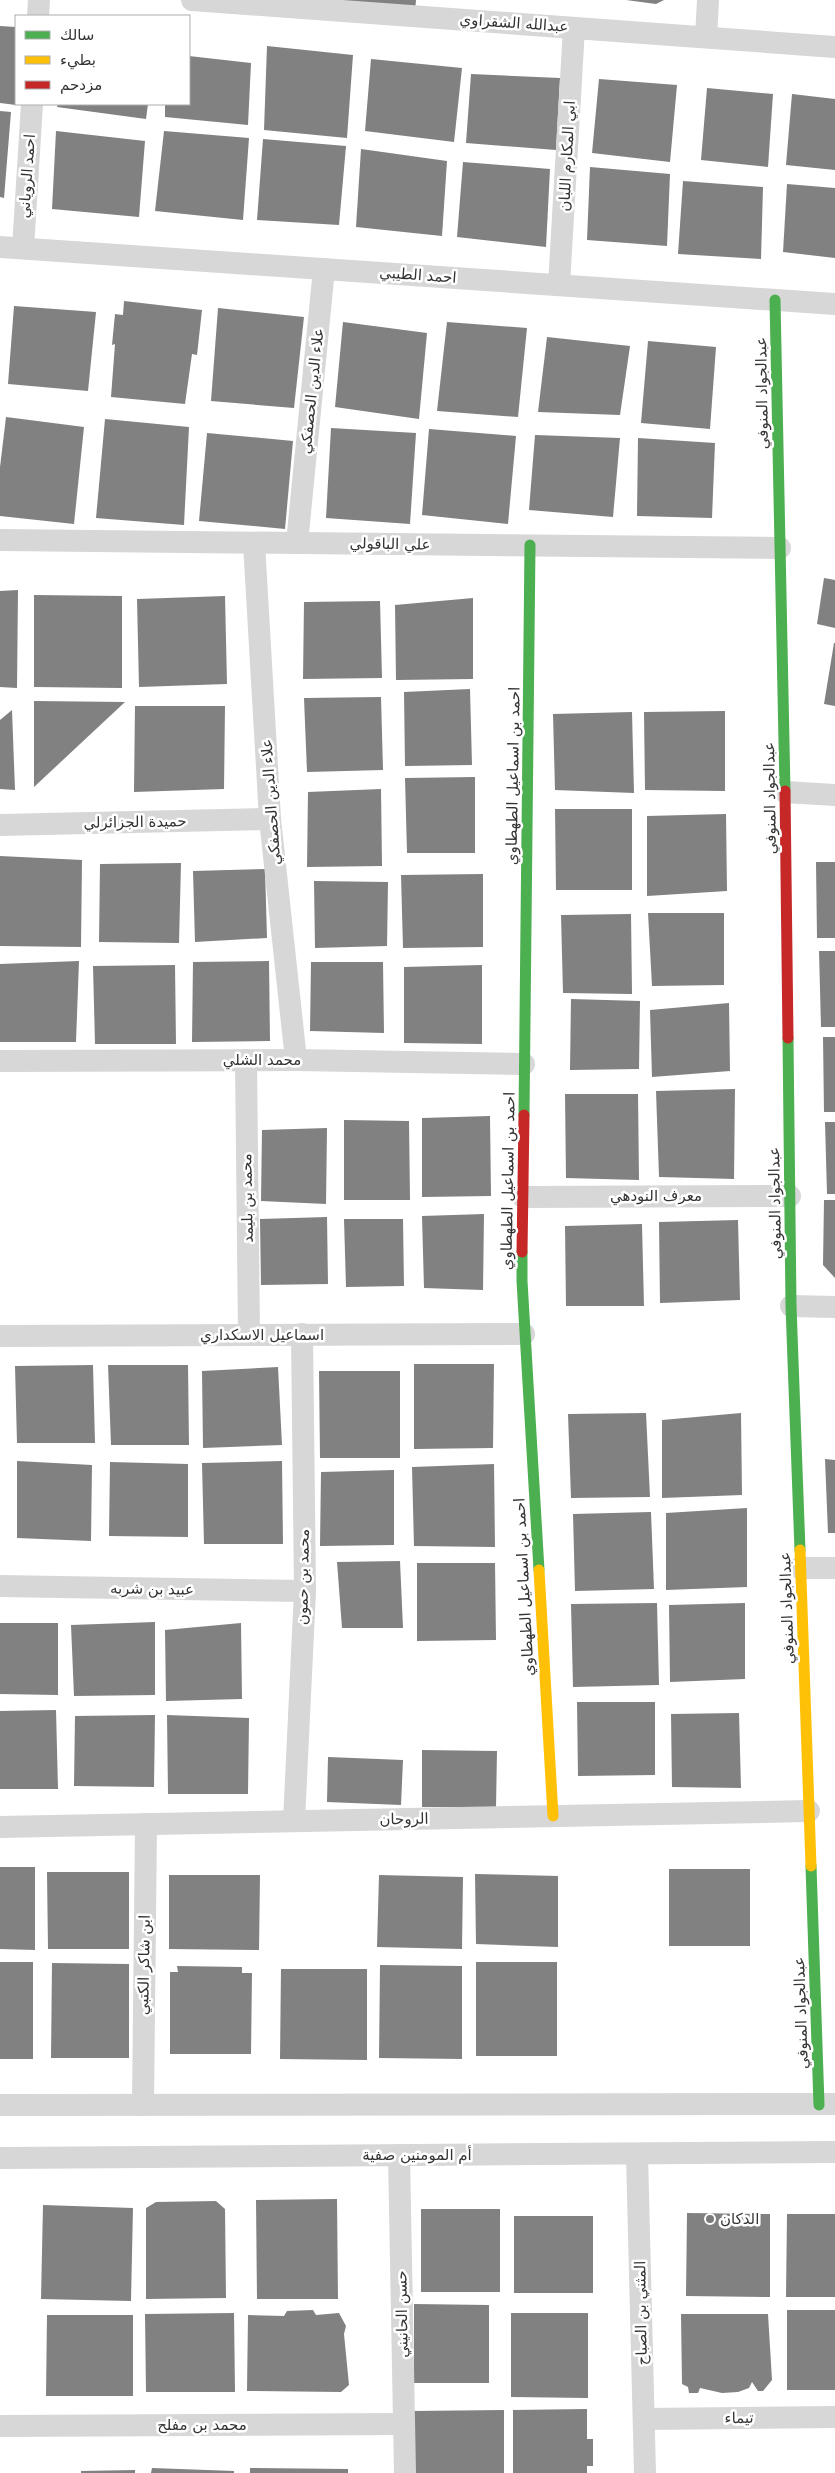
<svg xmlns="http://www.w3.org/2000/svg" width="835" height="2473" font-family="'DejaVu Sans',Vazirmatn,sans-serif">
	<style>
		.building { fill: #818181 }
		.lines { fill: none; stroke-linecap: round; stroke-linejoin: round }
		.street { stroke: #d7d7d7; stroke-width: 22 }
		.fast { stroke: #4caf50; stroke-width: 11 }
		.slow { stroke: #ffc107; stroke-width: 11 }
		.jam { stroke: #c62828; stroke-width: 11 }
		.poi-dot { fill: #7a7a7a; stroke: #fff; stroke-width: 2 }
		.labels { text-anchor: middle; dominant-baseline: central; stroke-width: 5; stroke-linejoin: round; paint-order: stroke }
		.street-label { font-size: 15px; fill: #333; stroke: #fff }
		.poi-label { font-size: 15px; fill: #333; stroke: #fff; text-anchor: start }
	</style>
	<rect width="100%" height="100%" fill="#fff"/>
	<!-- building -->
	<g class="building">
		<path d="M337 0H416L415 12Z"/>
		<path d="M626 0H664L656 4Z"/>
		<path d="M0 26 16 27V105L0 103Z"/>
		<path d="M267 46 353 55 347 138 264 130Z"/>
		<path d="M189 56 251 63 248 125 165 117V104H189Z"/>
		<path d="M371 59 462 68 454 142 365 131Z"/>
		<path d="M471 74 560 78 556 150 466 143Z"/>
		<path d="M599 79 677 85 670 162 592 153Z"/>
		<path d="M707 88 773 94 768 167 701 160Z"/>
		<path d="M792 94 835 99V170L786 165Z"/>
		<path d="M58 104H148L146 119 57 107Z"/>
		<path d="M0 111 11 112 4 198 0 197Z"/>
		<path d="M56 131 145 141 139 217 52 209Z"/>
		<path d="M164 131 249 138 243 220 155 211Z"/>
		<path d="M263 139 346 146 339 225 257 220Z"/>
		<path d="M361 149 447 161 442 236 356 227Z"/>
		<path d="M463 162 550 169 546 247 457 237Z"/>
		<path d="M590 167 670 174 667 246 587 240Z"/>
		<path d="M683 181 763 187 761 259 678 254Z"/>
		<path d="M787 184 835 188V258L783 252Z"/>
		<path d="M124 301 202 310 197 355 192 354 185 404 111 397 115 344 112 345 115 314 123 315Z"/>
		<path d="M14 306 96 312 88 391 8 384Z"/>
		<path d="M218 308 304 317 294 408 211 401Z"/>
		<path d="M343 322 427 333 419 419 335 407Z"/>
		<path d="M447 322 527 328 518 417 437 411Z"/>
		<path d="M547 337 630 346 620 415 538 412Z"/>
		<path d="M648 341 716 347 710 429 641 423Z"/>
		<path d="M6 417 84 427 74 524 0 516V467Z"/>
		<path d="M105 419 189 427 184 525 96 518Z"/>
		<path d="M331 428 416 433 410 524 326 518Z"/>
		<path d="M429 429 516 436 508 524 422 515Z"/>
		<path d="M207 433 293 441 285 529 199 521Z"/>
		<path d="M535 435 620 438 613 517 529 510Z"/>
		<path d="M638 438 715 443 712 518 637 516Z"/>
		<path d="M824 578 835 580V628L817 624Z"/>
		<path d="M18 590 17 688 0 687V591Z"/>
		<path d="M34 595 122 596V688L34 687Z"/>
		<path d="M225 596 227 684 139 687 137 599Z"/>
		<path d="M473 598V679L396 680 395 605Z"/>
		<path d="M380 601 382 678 303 679 304 602Z"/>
		<path d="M834 643H835V706L824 704Z"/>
		<path d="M470 689 472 765 405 766 404 692Z"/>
		<path d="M381 697 383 770 307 772 304 698Z"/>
		<path d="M34 701 125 702 34 787Z"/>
		<path d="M135 706H225L224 789 134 792Z"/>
		<path d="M12 710 15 790 0 789V720Z"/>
		<path d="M725 711V791L645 790 644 712Z"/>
		<path d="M632 712 634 793 555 790 553 714Z"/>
		<path d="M475 777V853H407L405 778Z"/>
		<path d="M381 789 382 866 307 867 308 792Z"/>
		<path d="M555 809H632V890H556Z"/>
		<path d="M726 814 727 891 647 896V816Z"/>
		<path d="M0 856 82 860 81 947 0 946Z"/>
		<path d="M816 862H835V938H817Z"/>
		<path d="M181 863 179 943 99 942 100 864Z"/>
		<path d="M265 869 267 938 195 942 193 871Z"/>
		<path d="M483 874V947L403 948 401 875Z"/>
		<path d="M314 881 388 882 387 946 315 948Z"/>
		<path d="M648 913H724V985L652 986Z"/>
		<path d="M631 914 632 994 563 993 561 915Z"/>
		<path d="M819 951H835V1027H821Z"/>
		<path d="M79 961 76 1042H0V964Z"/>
		<path d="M269 961 270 1041 192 1042 193 962Z"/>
		<path d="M311 962H383L384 1033 310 1031Z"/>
		<path d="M175 965 176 1044H95L93 966Z"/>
		<path d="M482 965V1044L404 1043V967Z"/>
		<path d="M571 999 640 1001 639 1069 570 1070Z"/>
		<path d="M729 1003 730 1071 652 1077 650 1010Z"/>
		<path d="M823 1037H835V1112H824Z"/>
		<path d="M735 1089 734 1179 659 1177 656 1091Z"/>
		<path d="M565 1094H638L639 1180 566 1178Z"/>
		<path d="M490 1116 491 1196 422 1197V1118Z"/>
		<path d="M344 1120 409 1121 410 1200H344Z"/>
		<path d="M825 1122H835V1194H827Z"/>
		<path d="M327 1128 326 1204 261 1201 262 1130Z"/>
		<path d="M824 1200H835V1278L823 1265Z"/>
		<path d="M484 1214 483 1290 424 1288 422 1216Z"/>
		<path d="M327 1217 328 1284 261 1285 260 1219Z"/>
		<path d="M344 1219H403L404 1286 346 1287Z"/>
		<path d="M738 1220 740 1300 660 1303 659 1222Z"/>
		<path d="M642 1224 644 1306H566L565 1226Z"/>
		<path d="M414 1364H494L493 1448 414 1449Z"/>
		<path d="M93 1365 95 1443H17L15 1366Z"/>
		<path d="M108 1365H188L189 1445H111Z"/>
		<path d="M278 1367 282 1445 203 1448 202 1371Z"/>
		<path d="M319 1371H400V1458H320Z"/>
		<path d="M646 1413 650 1497 571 1498 568 1414Z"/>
		<path d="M741 1413 742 1495 662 1498V1420Z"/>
		<path d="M825 1459 835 1460V1533H828Z"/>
		<path d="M17 1461 92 1465 91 1541 17 1538Z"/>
		<path d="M282 1461 283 1544H204L202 1463Z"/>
		<path d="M110 1462 188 1464V1537L109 1536Z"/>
		<path d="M494 1464 495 1547 414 1546 412 1467Z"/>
		<path d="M394 1470V1545L320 1546 321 1472Z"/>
		<path d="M747 1508V1587L666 1590V1513Z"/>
		<path d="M651 1512 654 1589 575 1591 573 1514Z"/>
		<path d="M400 1561 403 1628H342L337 1562Z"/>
		<path d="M417 1563H495L496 1640 417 1641Z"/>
		<path d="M657 1603 659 1685 573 1687 571 1604Z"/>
		<path d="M745 1603V1679L670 1682 669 1605Z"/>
		<path d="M155 1622V1695L74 1696 71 1625Z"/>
		<path d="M0 1623H58V1695L0 1694Z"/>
		<path d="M241 1623 242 1699 166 1701 165 1630Z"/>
		<path d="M577 1702H655V1775L578 1776Z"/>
		<path d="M56 1710 58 1789H0V1711Z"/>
		<path d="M739 1713 741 1788 672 1787 671 1714Z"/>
		<path d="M155 1715 154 1787 74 1786 75 1716Z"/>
		<path d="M167 1715 249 1718 248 1794H168Z"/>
		<path d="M422 1750 497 1751 496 1807H422Z"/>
		<path d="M328 1757 403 1760 401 1805 327 1802Z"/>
		<path d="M0 1867H35V1950L0 1949Z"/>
		<rect x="669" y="1869" width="81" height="77"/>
		<path d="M47 1872H129V1949H48Z"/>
		<path d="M475 1874 558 1876V1947L476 1944Z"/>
		<path d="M169 1875H260L259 1950 169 1949Z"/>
		<path d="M379 1875 463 1877 462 1949 377 1947Z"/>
		<rect x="0" y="1962" width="33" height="97"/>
		<rect x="476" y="1962" width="81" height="94"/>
		<path d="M52 1963 129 1964V2058H51Z"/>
		<path d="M380 1965 462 1966V2059L379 2058Z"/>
		<path d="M177 1966 242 1967V1973H252L251 2054H170V1972H178Z"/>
		<path d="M281 1969H367V2060L280 2059Z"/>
		<path d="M337 2199 338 2299H257L256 2200Z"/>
		<path d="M216 2201 225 2209 226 2298 146 2299V2208L156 2202Z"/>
		<path d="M43 2205 133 2208 131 2301 41 2299Z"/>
		<rect x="421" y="2209" width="79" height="83"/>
		<path d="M687 2213 770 2214V2297L686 2296Z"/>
		<path d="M787 2214H835V2297H786Z"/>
		<rect x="514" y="2216" width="79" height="77"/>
		<path d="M414 2304 489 2305V2383H414Z"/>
		<path d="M313 2310 316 2315 339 2313 346 2326 344 2334 349 2385 341 2392 247 2391 248 2315 284 2316 287 2311Z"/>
		<rect x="787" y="2310" width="48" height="80"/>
		<path d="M234 2313 235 2392H146L145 2314Z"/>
		<path d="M511 2313H588V2398L511 2397Z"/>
		<path d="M681 2314H768L772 2380 763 2391H758L752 2382 749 2388 738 2392 722 2393 700 2388 698 2393H689L688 2387 682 2384Z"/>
		<path d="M47 2315H133V2396H46Z"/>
		<path d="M587 2409V2439H593V2466H587V2473H513V2410Z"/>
		<path d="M504 2410V2473H412V2411Z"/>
		<path d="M152 2468 234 2471V2473H151Z"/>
		<path d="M250 2468 348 2469V2473H250Z"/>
		<path d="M135 2470V2473H81V2471Z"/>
	</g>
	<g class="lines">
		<!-- street -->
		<g class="street">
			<path d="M192 0 835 47"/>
			<path d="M38 16 39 0"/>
			<path d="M706 37 708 0"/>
			<path d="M0 247 835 304"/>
			<path d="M23 248 32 104"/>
			<path d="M559 285 574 28"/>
			<path d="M0 540 780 548"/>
			<path d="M254 543 270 819 296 1060"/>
			<path d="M297 543 324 269"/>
			<path d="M785 792 835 795"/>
			<path d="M0 825 270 819"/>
			<path d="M246 1060 249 1335"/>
			<path d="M0 1061 296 1060 524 1064"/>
			<path d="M523 1197 790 1196"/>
			<path d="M791 1306 835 1307"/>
			<path d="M0 1336 524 1334"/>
			<path d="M800 1568H835"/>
			<path d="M0 1586 305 1591"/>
			<path d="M294 1821 305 1591 302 1334"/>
			<path d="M0 1827 809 1811"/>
			<path d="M0 2105 835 2104"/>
			<path d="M143 2105 146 1824"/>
			<path d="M637 2154 645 2473"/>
			<path d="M399 2155 405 2473"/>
			<path d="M0 2158 835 2152"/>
			<path d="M644 2419 835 2417"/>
			<path d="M0 2426 404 2424"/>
		</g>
		<!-- fast -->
		<g class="fast">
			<path d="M775 300 785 791"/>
			<path d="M788 1038 791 1306 800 1550"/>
			<path d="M524 1115 530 545"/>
			<path d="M522 1252V1281L539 1570"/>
			<path d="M811 1866 819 2105"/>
		</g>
		<!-- slow -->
		<g class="slow">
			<path d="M800 1550 811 1866"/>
			<path d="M539 1570 553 1816"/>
		</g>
		<!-- jam -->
		<g class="jam">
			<path d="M785 791 788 1038"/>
			<path d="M522 1252 524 1115"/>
		</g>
	</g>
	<!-- markers -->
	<circle class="poi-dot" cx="710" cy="2219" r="5"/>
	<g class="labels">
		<!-- street labels -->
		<g class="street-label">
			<text transform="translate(514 23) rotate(4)">عبدالله الشقراوي</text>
			<text transform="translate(567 156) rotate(-87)">ابي المكارم اللبان</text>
			<text transform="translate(27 176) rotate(-86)">احمد الروياني</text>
			<text transform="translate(418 275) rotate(4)">احمد الطيبي</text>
			<text transform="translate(312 391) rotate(-84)">علاء الدين الحصفكي</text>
			<text transform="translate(762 393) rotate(-91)">عبدالجواد المنوفي</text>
			<text transform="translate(390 544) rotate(1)">علي الباقولي</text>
			<text transform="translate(513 776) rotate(-89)">احمد بن اسماعيل الطهطاوي</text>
			<text transform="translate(770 798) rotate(-91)">عبدالجواد المنوفي</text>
			<text transform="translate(271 802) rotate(-94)">علاء الدين الحصفكي</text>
			<text transform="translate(135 822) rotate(-1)">حميدة الجزائرلي</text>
			<text x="262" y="1060">محمد الشلي</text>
			<text transform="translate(508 1181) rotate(-89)">احمد بن اسماعيل الطهطاوي</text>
			<text x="656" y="1196">معرف النودهي</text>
			<text transform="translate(247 1198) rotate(-91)">محمد بن بليمد</text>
			<text transform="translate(775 1203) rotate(-91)">عبدالجواد المنوفي</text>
			<text x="262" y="1335">اسماعيل الاسكداري</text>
			<text transform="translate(303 1577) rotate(-89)">محمد بن حمون</text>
			<text transform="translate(524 1587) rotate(-93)">احمد بن اسماعيل الطهطاوي</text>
			<text transform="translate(152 1589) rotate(1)">عبيد بن شربه</text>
			<text transform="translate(787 1608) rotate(-92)">عبدالجواد المنوفي</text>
			<text transform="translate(404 1819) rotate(-1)">الروحان</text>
			<text transform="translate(144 1965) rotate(-89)">ابن شاكر الكتبي</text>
			<text transform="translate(801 2013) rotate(-92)">عبدالجواد المنوفي</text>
			<text x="417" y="2155">أم المومنين صفية</text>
			<text transform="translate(641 2313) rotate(-91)">المثني بن الصباح</text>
			<text transform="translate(402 2314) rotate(-91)">حسن الحانيني</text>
			<text transform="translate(739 2418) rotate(-1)">تيماء</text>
			<text x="202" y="2425">محمد بن مفلح</text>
		</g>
		<!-- poi labels -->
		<g class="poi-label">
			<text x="720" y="2219">الدكان</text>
		</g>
	</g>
	<!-- legend -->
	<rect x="15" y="15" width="175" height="90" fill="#ffffff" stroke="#adadad"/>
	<rect x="25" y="31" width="25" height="8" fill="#4caf50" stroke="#adadad"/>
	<text x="60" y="40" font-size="15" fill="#333333">سالك</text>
	<rect x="25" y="56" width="25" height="8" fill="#ffc107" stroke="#adadad"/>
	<text x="60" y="65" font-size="15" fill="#333333">بطيء</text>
	<rect x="25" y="81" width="25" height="8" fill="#c62828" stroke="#adadad"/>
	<text x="60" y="90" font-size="15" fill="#333333">مزدحم</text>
</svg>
